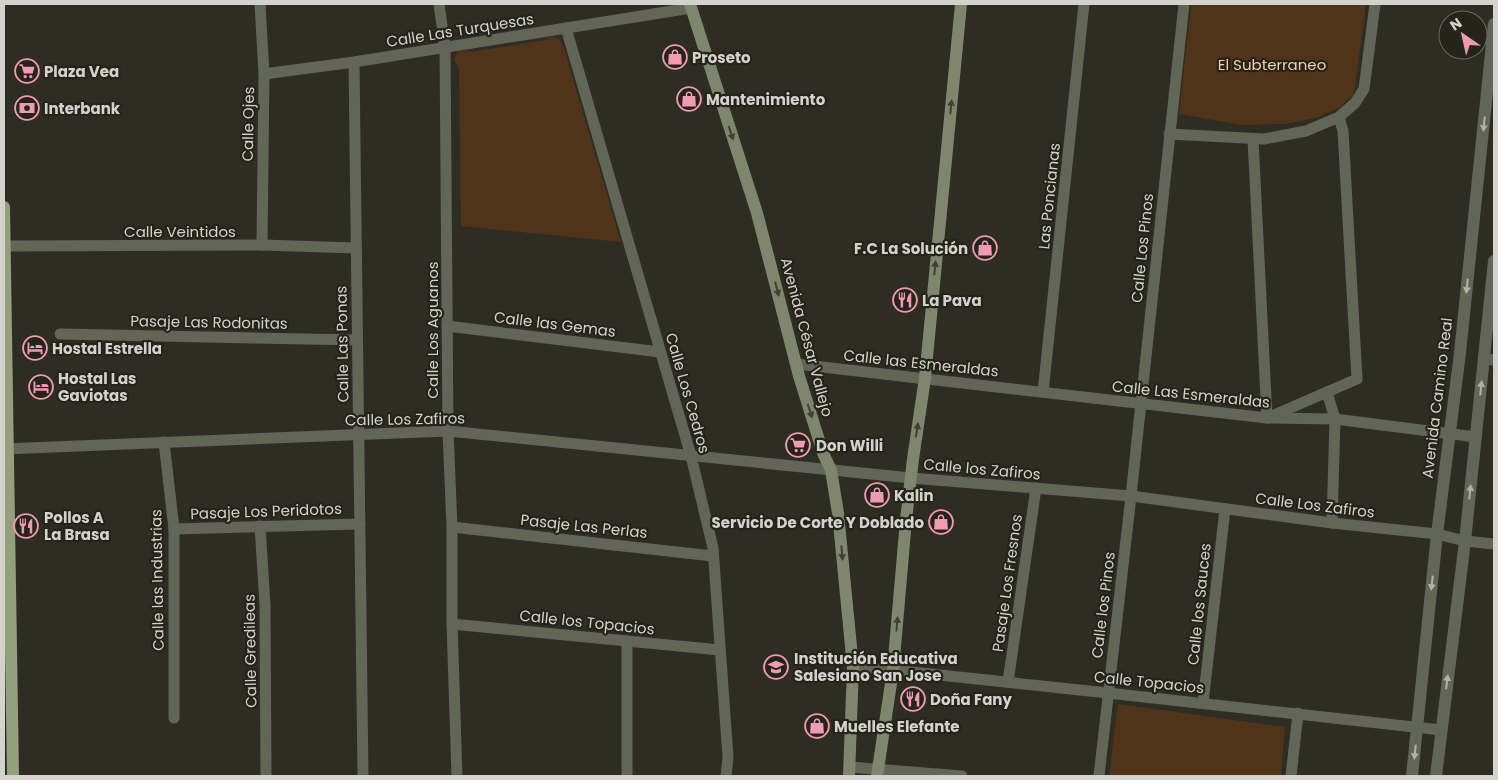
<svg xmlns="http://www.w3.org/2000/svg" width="1498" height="780" font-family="Poppins,sans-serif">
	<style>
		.green { fill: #503319 }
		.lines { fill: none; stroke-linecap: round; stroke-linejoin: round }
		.minor { stroke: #616656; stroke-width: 11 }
		.tertiary { stroke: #616656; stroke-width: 12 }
		.secondary { stroke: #7e866d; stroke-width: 12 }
		.primary { stroke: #949f7e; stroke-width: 12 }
		.oneway { fill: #404134 }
		.oneway2 { fill: #b1b2a9 }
		.labels { text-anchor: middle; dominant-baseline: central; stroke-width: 4.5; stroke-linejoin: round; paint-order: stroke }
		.street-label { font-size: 15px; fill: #d3d2cc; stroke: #25241b }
		.poi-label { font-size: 15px; font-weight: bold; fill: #d3d2cc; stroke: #25241b; text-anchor: start }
		.park-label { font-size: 15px; fill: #f7cca7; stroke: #25241b }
	</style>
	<rect width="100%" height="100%" fill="#2e2d24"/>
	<!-- green -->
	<g class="green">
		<path d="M1191 4H1366L1354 94 1340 107 1319 117 1286 124 1242 125 1179 114Z"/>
		<path d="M551 37C558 37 560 39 563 45L621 242 461 226 459 69 454 60C456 53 458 51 465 50L470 52 546 40Z"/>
		<path d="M1118 704 1285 727 1281 776H1109Z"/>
	</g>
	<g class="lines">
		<!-- minor -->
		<g class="minor">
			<path d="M260 4 264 74 262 245"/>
			<path d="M439 4 445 47 448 431 452 527V624L457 776"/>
			<path d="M566 28 691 456 713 548 728 757 726 776"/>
			<path d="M354 62 363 776"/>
			<path d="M264 74 354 62 691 8"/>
			<path d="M1169 134 1264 139 1306 131 1339 117 1355 103 1364 89 1375 4"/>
			<path d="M1253 139 1267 418 1357 379 1343 131 1339 117"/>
			<path d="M4 246 262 245 356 248"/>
			<path d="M447 326 660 352"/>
			<path d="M60 334 357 340"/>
			<path d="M1484 359 1494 360"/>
			<path d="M796 364 1267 418 1335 419 1476 437"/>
			<path d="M1043 392 1084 4"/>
			<path d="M1327 392 1335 419 1332 523"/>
			<path d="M164 442 174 529V718"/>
			<path d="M4 449 448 431 911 478 1131 496 1332 523 1437 534 1465 541 1494 544"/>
			<path d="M260 526 265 605 266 776"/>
			<path d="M452 527 713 556"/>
			<path d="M174 529 360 524"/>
			<path d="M452 624 720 650"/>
			<path d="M627 641V776"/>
			<path d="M853 667 893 670 1108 693 1441 730"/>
			<path d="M1008 682 1036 488"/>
			<path d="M1203 703 1225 509"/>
			<path d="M850 767 962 776"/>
			<path d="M1099 776 1131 496 1184 4"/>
			<path d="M1291 776 1298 713"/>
		</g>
		<!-- tertiary -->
		<g class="tertiary">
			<path d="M1412 776 1437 534 1460 353 1494 24"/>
			<path d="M1436 776 1465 541 1494 261"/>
		</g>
		<!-- secondary -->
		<g class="secondary">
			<path d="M690 4 757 213 799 376 823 453 831 470 838 513 853 667 849 776"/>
			<path d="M877 776 893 670 906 520 913 459 925 378 961 4"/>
		</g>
		<!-- primary -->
		<path class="primary" d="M4 207 13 776"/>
	</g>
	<!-- one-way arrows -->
	<defs><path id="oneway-solid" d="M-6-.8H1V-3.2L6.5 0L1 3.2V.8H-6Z" transform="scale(1.25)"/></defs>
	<g class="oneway">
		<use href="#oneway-solid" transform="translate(951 107) rotate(-84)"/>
		<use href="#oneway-solid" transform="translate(731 133) rotate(72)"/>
		<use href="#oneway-solid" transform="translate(935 268) rotate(-84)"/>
		<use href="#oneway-solid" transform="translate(777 289) rotate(76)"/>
		<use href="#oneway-solid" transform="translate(810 411) rotate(72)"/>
		<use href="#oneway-solid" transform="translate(917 430) rotate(-81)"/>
		<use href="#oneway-solid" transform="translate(842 553) rotate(85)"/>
		<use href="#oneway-solid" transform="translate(897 624) rotate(-85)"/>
	</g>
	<g class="oneway2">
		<use href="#oneway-solid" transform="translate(1484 124) rotate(96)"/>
		<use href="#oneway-solid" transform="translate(1467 286) rotate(96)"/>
		<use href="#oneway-solid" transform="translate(1481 388) rotate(-84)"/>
		<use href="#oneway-solid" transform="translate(1470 492) rotate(-84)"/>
		<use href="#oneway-solid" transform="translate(1432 583) rotate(96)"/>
		<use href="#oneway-solid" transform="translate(1447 682) rotate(-83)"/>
		<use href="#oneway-solid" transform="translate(1415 752) rotate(96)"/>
	</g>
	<!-- icons -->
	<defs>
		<g id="shop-ring" transform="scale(1.25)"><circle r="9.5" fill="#25241b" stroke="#f19ab3" stroke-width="1.5"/><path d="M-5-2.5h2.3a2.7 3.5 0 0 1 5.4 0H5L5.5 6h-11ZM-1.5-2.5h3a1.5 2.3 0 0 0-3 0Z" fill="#f19ab3"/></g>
		<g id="supermarket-ring" transform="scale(1.25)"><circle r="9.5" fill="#25241b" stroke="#f19ab3" stroke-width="1.5"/><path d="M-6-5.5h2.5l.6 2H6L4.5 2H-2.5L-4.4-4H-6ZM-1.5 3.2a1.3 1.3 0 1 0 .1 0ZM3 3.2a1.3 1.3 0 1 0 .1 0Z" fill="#f19ab3"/></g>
		<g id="bank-ring" transform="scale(1.25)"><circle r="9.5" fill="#25241b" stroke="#f19ab3" stroke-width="1.5"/><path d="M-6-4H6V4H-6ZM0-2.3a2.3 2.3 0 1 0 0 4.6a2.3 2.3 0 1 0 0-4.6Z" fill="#f19ab3"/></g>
		<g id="restaurant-ring" transform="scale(1.25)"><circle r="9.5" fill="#25241b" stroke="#f19ab3" stroke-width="1.5"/><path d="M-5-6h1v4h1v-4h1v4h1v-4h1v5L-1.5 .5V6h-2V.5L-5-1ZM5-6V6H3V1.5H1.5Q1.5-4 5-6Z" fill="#f19ab3"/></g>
		<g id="hotel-ring" transform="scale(1.25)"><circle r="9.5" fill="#25241b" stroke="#f19ab3" stroke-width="1.5"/><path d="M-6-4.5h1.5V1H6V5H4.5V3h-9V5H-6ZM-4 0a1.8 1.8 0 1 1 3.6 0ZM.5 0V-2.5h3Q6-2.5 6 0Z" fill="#f19ab3"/></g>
		<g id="school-ring" transform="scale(1.25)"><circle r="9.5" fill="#25241b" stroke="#f19ab3" stroke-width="1.5"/><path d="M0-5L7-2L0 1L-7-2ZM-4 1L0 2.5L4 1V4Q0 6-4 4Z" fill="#f19ab3"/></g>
	</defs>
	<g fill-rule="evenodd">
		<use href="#shop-ring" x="675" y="57"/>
		<use href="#supermarket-ring" x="27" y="71"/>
		<use href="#shop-ring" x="689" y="99"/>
		<use href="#bank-ring" x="27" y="108"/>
		<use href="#shop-ring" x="985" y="248"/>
		<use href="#restaurant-ring" x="905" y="300"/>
		<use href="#hotel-ring" x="35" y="348"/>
		<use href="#hotel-ring" x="41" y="387"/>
		<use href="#supermarket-ring" x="798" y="445"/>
		<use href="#shop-ring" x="877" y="495"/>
		<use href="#shop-ring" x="941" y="522"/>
		<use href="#restaurant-ring" x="26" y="526"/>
		<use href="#school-ring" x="776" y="667"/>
		<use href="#restaurant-ring" x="913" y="699"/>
		<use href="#shop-ring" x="817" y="726"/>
	</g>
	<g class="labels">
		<!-- street labels -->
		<g class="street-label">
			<text transform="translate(460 30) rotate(-9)">Calle Las Turquesas</text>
			<text transform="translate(248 124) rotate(-89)">Calle Ojes</text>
			<text transform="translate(1049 196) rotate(-84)">Las Poncianas</text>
			<text x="180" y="231">Calle Veintidos</text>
			<text transform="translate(1142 248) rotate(-84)">Calle Los Pinos</text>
			<text transform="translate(209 322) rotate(1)">Pasaje Las Rodonitas</text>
			<text transform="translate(555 324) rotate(7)">Calle las Gemas</text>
			<text transform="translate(432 330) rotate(-90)">Calle Los Aguanos</text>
			<text transform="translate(807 337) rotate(75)">Avenida César Vallejo</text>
			<text transform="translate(342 344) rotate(-91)">Calle Las Ponas</text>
			<text transform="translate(921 363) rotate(6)">Calle las Esmeraldas</text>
			<text transform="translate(688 393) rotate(74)">Calle Los Cedros</text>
			<text transform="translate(1191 394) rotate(6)">Calle Las Esmeraldas</text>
			<text transform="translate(1437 398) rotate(-83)">Avenida Camino Real</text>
			<text transform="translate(405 419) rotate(-1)">Calle Los Zafiros</text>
			<text transform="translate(982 469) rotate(5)">Calle los Zafiros</text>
			<text transform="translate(1315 505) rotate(7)">Calle Los Zafiros</text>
			<text transform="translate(266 511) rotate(-2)">Pasaje Los Peridotos</text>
			<text transform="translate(584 526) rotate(6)">Pasaje Las Perlas</text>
			<text transform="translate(157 580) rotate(-91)">Calle las Industrias</text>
			<text transform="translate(1007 583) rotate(-82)">Pasaje Los Fresnos</text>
			<text transform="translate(1199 604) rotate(-84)">Calle los Sauces</text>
			<text transform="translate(1103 605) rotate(-83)">Calle los Pinos</text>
			<text transform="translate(587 622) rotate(6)">Calle los Topacios</text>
			<text transform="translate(250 651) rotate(-91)">Calle Gredileas</text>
			<text transform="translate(1149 682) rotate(6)">Calle Topacios</text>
		</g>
		<!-- poi labels -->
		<g class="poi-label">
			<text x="692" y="57">Proseto</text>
			<text x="44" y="71">Plaza Vea</text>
			<text x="706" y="99">Mantenimiento</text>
			<text x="44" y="108">Interbank</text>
			<text x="968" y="248" text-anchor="end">F.C La Solución</text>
			<text x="922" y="300">La Pava</text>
			<text x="52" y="348">Hostal Estrella</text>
			<text x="58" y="378">Hostal Las<tspan x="58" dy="17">Gaviotas</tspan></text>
			<text x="816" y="445">Don Willi</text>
			<text x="894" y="495">Kalin</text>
			<text x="44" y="517">Pollos A<tspan x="44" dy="17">La Brasa</tspan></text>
			<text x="924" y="522" text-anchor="end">Servicio De Corte Y Doblado</text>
			<text x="794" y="658">Institución Educativa<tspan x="794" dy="17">Salesiano San Jose</tspan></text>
			<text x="930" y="699">Doña Fany</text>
			<text x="834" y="726">Muelles Elefante</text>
		</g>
		<!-- park labels -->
		<g class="park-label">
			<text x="1272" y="64">El Subterraneo</text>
		</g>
	</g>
	<!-- border -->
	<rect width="1498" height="780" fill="none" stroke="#d3d2cc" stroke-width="10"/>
	<!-- north arrow -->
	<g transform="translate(1463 35) rotate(326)"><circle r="24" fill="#25241b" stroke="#6b6a62"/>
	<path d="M0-4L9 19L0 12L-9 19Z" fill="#f19ab3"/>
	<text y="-8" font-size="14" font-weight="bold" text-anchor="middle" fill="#d3d2cc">N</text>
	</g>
</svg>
